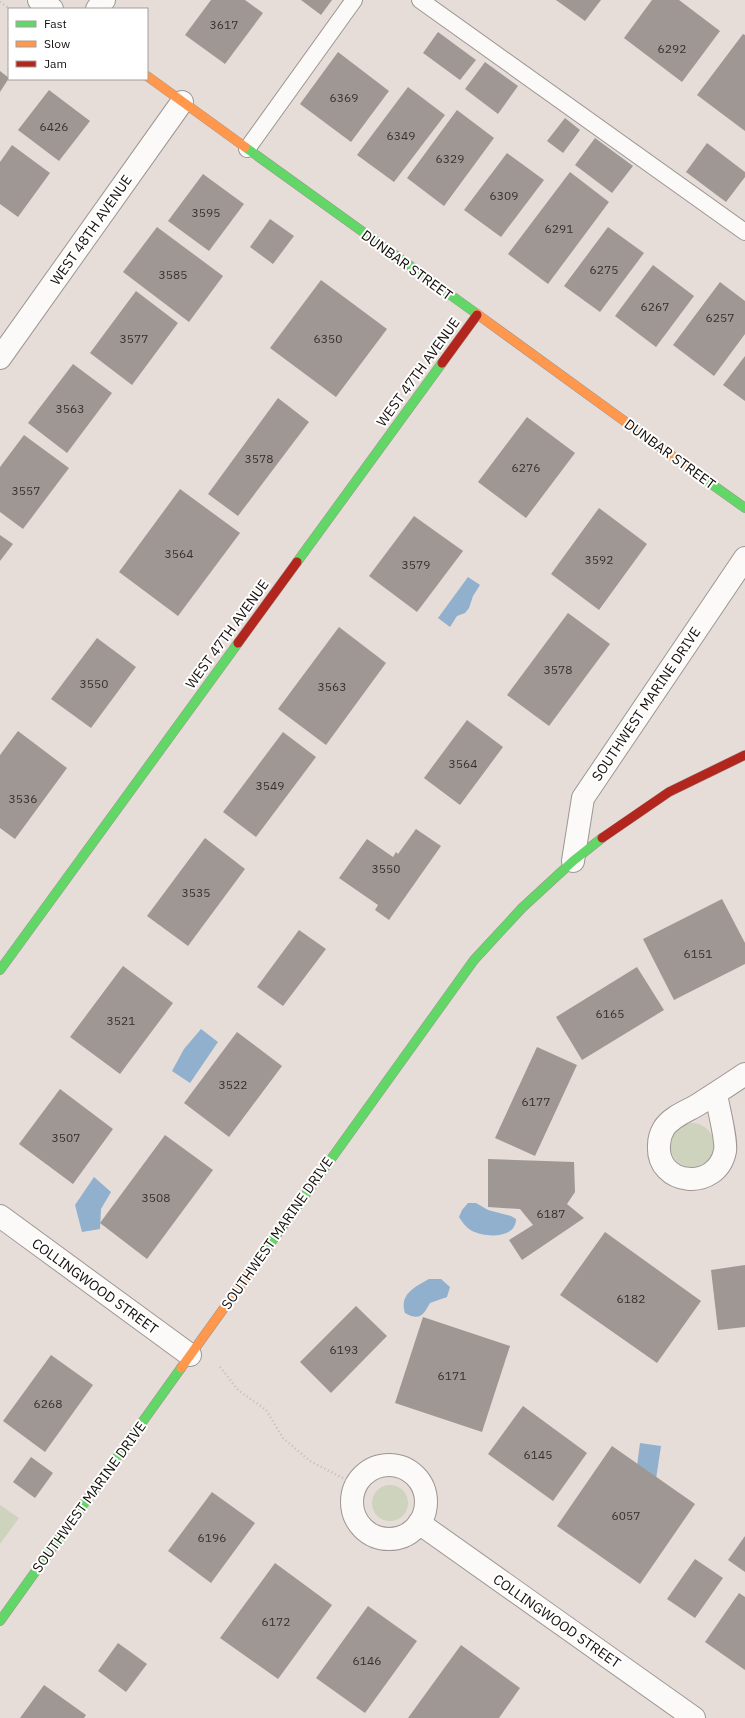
<svg xmlns="http://www.w3.org/2000/svg" width="745" height="1718" font-family="'IBM Plex Sans',sans-serif">
	<style>
		.green { fill: #cdd3bc }
		.water { fill: #90b0cd }
		.building { fill: #9e9793 }
		.lines { fill: none; stroke-linecap: round; stroke-linejoin: round }
		.lane-casing { stroke: #9d9692; stroke-width: 18 }
		.street-casing { stroke: #9d9692; stroke-width: 24 }
		.fast-casing { stroke: #9d9692; stroke-width: 10 }
		.slow-casing { stroke: #9d9692; stroke-width: 10 }
		.jam-casing { stroke: #9d9692; stroke-width: 10 }
		.path { stroke: #c0bdbb; stroke-width: 2.5; stroke-dasharray: 1 3; stroke-linecap: butt }
		.lane { stroke: #fbfaf9; stroke-width: 16 }
		.street { stroke: #fbfaf9; stroke-width: 22 }
		.fast { stroke: #63d668; stroke-width: 9 }
		.slow { stroke: #ff974d; stroke-width: 9 }
		.jam { stroke: #b3261e; stroke-width: 9 }
		.labels { text-anchor: middle; dominant-baseline: central; stroke-width: 4; stroke-linejoin: round; paint-order: stroke }
		.number-label { font-size: 12px; fill: #37312d }
		.street-label { font-size: 14px; fill: #150f0b; stroke: #fff }
	</style>
	<rect width="100%" height="100%" fill="#e7ddd8"/>
	<!-- green -->
	<g class="green">
		<circle cx="692" cy="1145" r="22"/>
		<circle cx="390" cy="1503" r="18"/>
		<path d="M0 1505 19 1518 0 1544Z"/>
	</g>
	<!-- water -->
	<g class="water">
		<path d="M468 577 480 585 473 596 469 608 465 613 457 616 450 627 438 618Z"/>
		<path d="M201 1029 218 1042 190 1083 172 1071 184 1049Z"/>
		<path d="M94 1177 111 1192 101 1209 100 1229 82 1232 75 1205Z"/>
		<path d="M468 1203H476L488 1210 511 1216 516 1219C516 1240 482 1238 469 1229 465 1226 462 1222 459 1217L462 1210Z"/>
		<path d="M429 1279H441L450 1287 447 1297 430 1303C423 1316 419 1321 405 1313 399 1294 415 1287 429 1279Z"/>
		<path d="M640 1443 661 1446 654 1492 634 1489Z"/>
	</g>
	<!-- building -->
	<g class="building">
		<path d="M211 0H245L263 13 225 64 185 35Z"/>
		<path d="M301 0H332L321 15Z"/>
		<path d="M556 0H601L585 21Z"/>
		<path d="M652 0H679L720 31 682 82 624 38Z"/>
		<path d="M438 32 476 60 460 80 423 53Z"/>
		<path d="M743 34 745 35V131L697 95Z"/>
		<path d="M338 52 389 91 351 142 300 104Z"/>
		<path d="M485 62 518 86 498 114 465 89Z"/>
		<path d="M0 71 9 78 0 92Z"/>
		<path d="M408 87 445 115 394 182 357 155Z"/>
		<path d="M49 90 90 121 59 161 18 130Z"/>
		<path d="M457 110 494 138 444 206 407 178Z"/>
		<path d="M565 118 580 130 563 153 547 141Z"/>
		<path d="M595 138 633 166 612 193 575 165Z"/>
		<path d="M707 143 745 172V177L726 202 686 172Z"/>
		<path d="M12 145 50 173 18 217 0 204V162Z"/>
		<path d="M507 153 544 180 501 237 464 210Z"/>
		<path d="M570 172 609 202 548 284 508 254Z"/>
		<path d="M203 174 244 204 209 251 168 221Z"/>
		<path d="M270 219 294 236 273 264 250 247Z"/>
		<path d="M157 227 223 276 189 322 123 272Z"/>
		<path d="M608 227 644 253 600 312 564 286Z"/>
		<path d="M653 265 694 296 656 347 615 316Z"/>
		<path d="M321 280 387 329 336 397 270 348Z"/>
		<path d="M720 282 745 301V334L714 376 673 345Z"/>
		<path d="M136 291 178 323 132 385 90 353Z"/>
		<path d="M745 356V401L723 385Z"/>
		<path d="M73 364 112 393 67 453 28 423Z"/>
		<path d="M278 398 309 422 238 516 208 494Z"/>
		<path d="M527 417 575 453 526 518 478 482Z"/>
		<path d="M24 435 69 468 23 529 0 512V467Z"/>
		<path d="M180 489 240 533 178 616 119 572Z"/>
		<path d="M599 508 647 544 599 610 551 574Z"/>
		<path d="M414 516 463 551 417 612 369 576Z"/>
		<path d="M0 535 13 544 0 561Z"/>
		<path d="M568 613 610 644 549 726 507 695Z"/>
		<path d="M339 627 386 663 326 745 278 709Z"/>
		<path d="M97 638 136 667 91 728 51 699Z"/>
		<path d="M467 720 503 747 460 805 424 778Z"/>
		<path d="M18 731 67 768 15 839 0 828V755Z"/>
		<path d="M283 732 316 757 256 837 223 812Z"/>
		<path d="M416 829 441 846 389 920 375 910 378 905 339 878 367 839 393 857 396 852 398 854Z"/>
		<path d="M205 838 245 869 188 946 147 916Z"/>
		<path d="M722 899 745 943V964L674 1000 643 939Z"/>
		<path d="M299 930 326 949 283 1006 257 987Z"/>
		<path d="M123 966 173 1003 120 1074 70 1037Z"/>
		<path d="M637 967 664 1010 582 1060 556 1017Z"/>
		<path d="M237 1032 282 1066 229 1137 184 1103Z"/>
		<path d="M537 1047 577 1065 535 1156 495 1138Z"/>
		<path d="M60 1089 113 1129 73 1184 19 1144Z"/>
		<path d="M165 1135 213 1170 147 1259 100 1223Z"/>
		<path d="M488 1159 574 1162 575 1192 567 1204 584 1218 522 1260 509 1240 533 1225 520 1209 488 1207Z"/>
		<path d="M605 1232 701 1301 657 1363 560 1295Z"/>
		<path d="M745 1265V1327L718 1330 711 1270Z"/>
		<path d="M356 1306 387 1336 331 1393 300 1362Z"/>
		<path d="M423 1317 510 1346 482 1432 395 1403Z"/>
		<path d="M51 1355 93 1385 45 1452 3 1421Z"/>
		<path d="M523 1406 587 1453 553 1501 488 1454Z"/>
		<path d="M612 1446 695 1504 640 1584 557 1526Z"/>
		<path d="M31 1457 53 1473 35 1498 13 1482Z"/>
		<path d="M212 1492 255 1523 211 1583 168 1551Z"/>
		<path d="M745 1536V1572L728 1560Z"/>
		<path d="M695 1559 723 1578 695 1618 667 1599Z"/>
		<path d="M275 1563 332 1605 278 1679 220 1638Z"/>
		<path d="M739 1593 745 1597V1670L705 1642Z"/>
		<path d="M368 1606 417 1641 365 1713 316 1678Z"/>
		<path d="M118 1643 147 1664 126 1692 98 1671Z"/>
		<path d="M461 1645 520 1688 499 1718H408Z"/>
		<path d="M44 1685 86 1715 84 1718H20Z"/>
	</g>
	<g class="lines">
		<!-- lane casing -->
		<g class="lane-casing">
			<g id="lane">
				<path d="M420 0 745 232"/>
				<path d="M247 149 354 0"/>
			</g>
		</g>
		<!-- street casing -->
		<g class="street-casing">
			<g id="street">
				<path d="M39 0 52 9"/>
				<path d="M97 9 104 0"/>
				<path d="M0 358 182 102"/>
				<path d="M573 861 583 798 745 558"/>
				<path d="M716 1094C718 1107 727 1140 725 1151 717 1192 656 1186 659 1145 659 1139 661 1133 664 1128 672 1116 688 1111 699 1104 715 1094 730 1084 745 1074"/>
				<path d="M0 1216 190 1355"/>
				<circle cx="389" cy="1502" r="37"/>
				<path d="M419 1523 694 1718"/>
			</g>
		</g>
		<!-- fast casing -->
		<g class="fast-casing">
			<g id="fast">
				<path d="M245 147 477 314"/>
				<path d="M689 468 745 508"/>
				<path d="M297 562 442 363"/>
				<path d="M0 970 238 643"/>
				<path d="M252 1269 474 960 522 908 573 861 602 838"/>
				<path d="M0 1621 181 1368"/>
			</g>
		</g>
		<!-- slow casing -->
		<g class="slow-casing">
			<g id="slow">
				<path d="M147 76 245 147"/>
				<path d="M477 314 689 468"/>
				<path d="M181 1368 252 1269"/>
			</g>
		</g>
		<!-- jam casing -->
		<g class="jam-casing">
			<g id="jam">
				<path d="M442 363 477 315"/>
				<path d="M238 643 297 562"/>
				<path d="M602 838 669 792 745 755"/>
			</g>
		</g>
		<!-- path -->
		<g class="path">
			<path d="M0 2 10 9"/>
			<path d="M220 1367 238 1390 266 1410 283 1438 310 1461 356 1485"/>
		</g>
		<!-- lane -->
		<use href="#lane" class="lane"/>
		<!-- street -->
		<use href="#street" class="street"/>
		<!-- fast -->
		<use href="#fast" class="fast"/>
		<!-- slow -->
		<use href="#slow" class="slow"/>
		<!-- jam -->
		<use href="#jam" class="jam"/>
	</g>
	<g class="labels">
		<!-- number labels -->
		<g class="number-label">
			<text x="224" y="24">3617</text>
			<text x="672" y="48">6292</text>
			<text x="344" y="97">6369</text>
			<text x="54" y="126">6426</text>
			<text x="401" y="135">6349</text>
			<text x="450" y="158">6329</text>
			<text x="504" y="195">6309</text>
			<text x="206" y="212">3595</text>
			<text x="559" y="228">6291</text>
			<text x="604" y="269">6275</text>
			<text x="173" y="274">3585</text>
			<text x="655" y="306">6267</text>
			<text x="720" y="317">6257</text>
			<text x="134" y="338">3577</text>
			<text x="328" y="338">6350</text>
			<text x="70" y="408">3563</text>
			<text x="259" y="458">3578</text>
			<text x="526" y="467">6276</text>
			<text x="26" y="490">3557</text>
			<text x="179" y="553">3564</text>
			<text x="599" y="559">3592</text>
			<text x="416" y="564">3579</text>
			<text x="558" y="669">3578</text>
			<text x="94" y="683">3550</text>
			<text x="332" y="686">3563</text>
			<text x="463" y="763">3564</text>
			<text x="270" y="785">3549</text>
			<text x="23" y="798">3536</text>
			<text x="386" y="868">3550</text>
			<text x="196" y="892">3535</text>
			<text x="698" y="953">6151</text>
			<text x="610" y="1013">6165</text>
			<text x="121" y="1020">3521</text>
			<text x="233" y="1084">3522</text>
			<text x="536" y="1101">6177</text>
			<text x="66" y="1137">3507</text>
			<text x="156" y="1197">3508</text>
			<text x="551" y="1213">6187</text>
			<text x="631" y="1298">6182</text>
			<text x="344" y="1349">6193</text>
			<text x="452" y="1375">6171</text>
			<text x="48" y="1403">6268</text>
			<text x="538" y="1454">6145</text>
			<text x="626" y="1515">6057</text>
			<text x="212" y="1537">6196</text>
			<text x="276" y="1621">6172</text>
			<text x="367" y="1660">6146</text>
		</g>
		<!-- street labels -->
		<g class="street-label">
			<text transform="translate(91 230) rotate(-55)">WEST 48TH AVENUE</text>
			<text transform="translate(407 265) rotate(36)">DUNBAR STREET</text>
			<text transform="translate(418 372) rotate(-54)">WEST 47TH AVENUE</text>
			<text transform="translate(670 454) rotate(36)">DUNBAR STREET</text>
			<text transform="translate(227 634) rotate(-54)">WEST 47TH AVENUE</text>
			<text transform="translate(646 704) rotate(-56)">SOUTHWEST MARINE DRIVE</text>
			<text transform="translate(277 1233) rotate(-55)">SOUTHWEST MARINE DRIVE</text>
			<text transform="translate(95 1286) rotate(36)">COLLINGWOOD STREET</text>
			<text transform="translate(89 1497) rotate(-54)">SOUTHWEST MARINE DRIVE</text>
			<text transform="translate(557 1621) rotate(35)">COLLINGWOOD STREET</text>
		</g>
	</g>
	<!-- legend -->
	<rect x="8" y="8" width="140" height="72" fill="#ffffff" stroke="#a19f9d"/>
	<rect x="16" y="21" width="20" height="6" fill="#63d668" stroke="#a19f9d"/>
	<text x="44" y="28" font-size="12" fill="#150f0b">Fast</text>
	<rect x="16" y="41" width="20" height="6" fill="#ff974d" stroke="#a19f9d"/>
	<text x="44" y="48" font-size="12" fill="#150f0b">Slow</text>
	<rect x="16" y="61" width="20" height="6" fill="#b3261e" stroke="#a19f9d"/>
	<text x="44" y="68" font-size="12" fill="#150f0b">Jam</text>
</svg>
